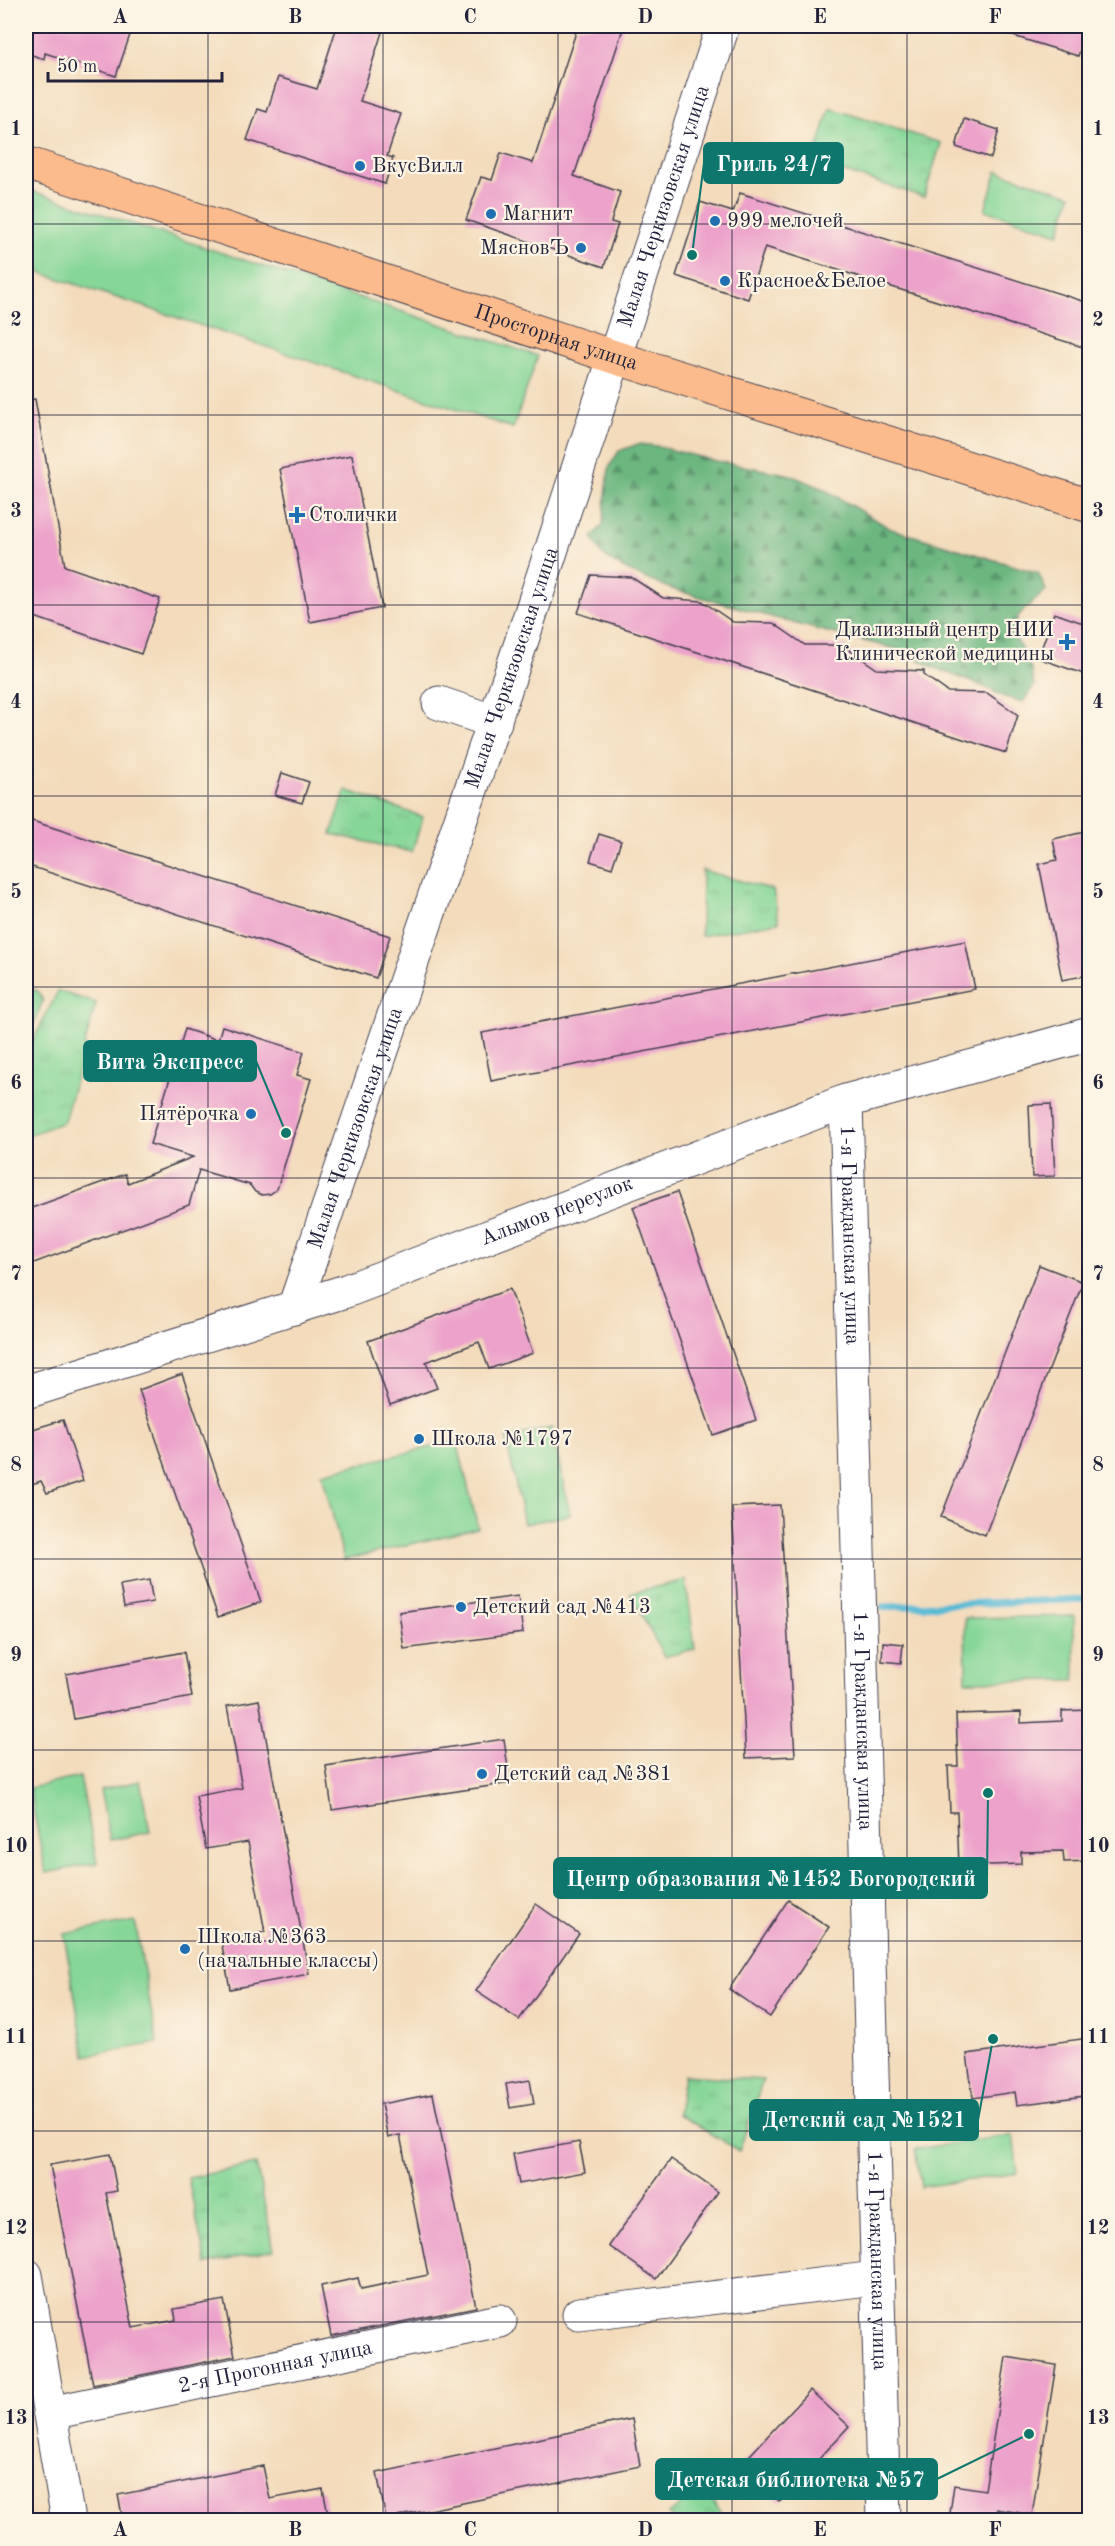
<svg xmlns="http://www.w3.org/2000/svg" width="1115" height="2546" font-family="'Old Standard TT',serif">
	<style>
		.green { fill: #85d697; stroke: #547c69; stroke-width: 1.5 }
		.forest { fill: url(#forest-firs); stroke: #476c5e; stroke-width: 1.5 }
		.park { fill: url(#park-tufts); stroke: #547c69; stroke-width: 1.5 }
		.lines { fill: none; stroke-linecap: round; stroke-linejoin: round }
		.stream { stroke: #56b9d5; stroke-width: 7 }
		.building { fill: #eca2ca }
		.minor-casing { stroke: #413e4e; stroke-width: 35 }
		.major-casing { stroke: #413e4e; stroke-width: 35 }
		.minor { stroke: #fff; stroke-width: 33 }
		.major { stroke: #fbbb8c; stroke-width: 33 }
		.grid { fill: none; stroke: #22223b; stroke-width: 1.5; stroke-opacity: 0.55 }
		.poi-dot { fill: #1f6fb2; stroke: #fcf5e5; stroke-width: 2 }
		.labels { text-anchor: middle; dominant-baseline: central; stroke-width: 4.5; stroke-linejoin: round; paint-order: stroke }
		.poi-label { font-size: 21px; fill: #22223b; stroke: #fcf5e5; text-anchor: start }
		.street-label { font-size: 21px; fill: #22223b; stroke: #fcf5e5 }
		.leader { fill: none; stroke: #0f766e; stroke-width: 2 }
		.callout-dot { fill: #0f766e; stroke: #fcf5e5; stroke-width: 2 }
		.callout { fill: #0f766e; stroke: #0f766e; stroke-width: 2 }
		.callout-label { font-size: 22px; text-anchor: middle; font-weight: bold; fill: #fff }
		.neatline { fill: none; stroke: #22223b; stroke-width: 2 }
		.grid-label { font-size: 20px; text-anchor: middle; font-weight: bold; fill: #22223b }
	</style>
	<defs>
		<pattern id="forest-firs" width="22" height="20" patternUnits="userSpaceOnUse" patternTransform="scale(1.5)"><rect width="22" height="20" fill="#6cb780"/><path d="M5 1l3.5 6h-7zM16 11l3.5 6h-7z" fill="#58946a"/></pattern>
		<pattern id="park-tufts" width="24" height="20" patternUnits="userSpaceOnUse" patternTransform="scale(1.5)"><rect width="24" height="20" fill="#85d697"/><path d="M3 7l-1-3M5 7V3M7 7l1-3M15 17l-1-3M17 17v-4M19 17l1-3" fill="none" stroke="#73b783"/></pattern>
	</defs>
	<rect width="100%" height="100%" fill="#fcf5e5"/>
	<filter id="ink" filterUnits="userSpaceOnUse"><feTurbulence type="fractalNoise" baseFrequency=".0167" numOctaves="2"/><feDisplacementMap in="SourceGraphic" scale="12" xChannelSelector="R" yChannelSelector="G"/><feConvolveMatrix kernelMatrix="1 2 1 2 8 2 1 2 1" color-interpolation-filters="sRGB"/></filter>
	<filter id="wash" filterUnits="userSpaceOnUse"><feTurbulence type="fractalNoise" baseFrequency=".008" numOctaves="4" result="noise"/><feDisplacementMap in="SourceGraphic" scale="24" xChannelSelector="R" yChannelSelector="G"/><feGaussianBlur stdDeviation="1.35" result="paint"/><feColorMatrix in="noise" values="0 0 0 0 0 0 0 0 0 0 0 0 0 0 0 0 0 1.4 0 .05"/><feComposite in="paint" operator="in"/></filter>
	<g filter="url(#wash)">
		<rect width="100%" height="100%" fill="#f3dbbb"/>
		<!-- green -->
		<g class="green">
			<path d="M997 171 1071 195 1059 234 985 210Z"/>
			<path d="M26 189 538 356 513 428 26 268Z"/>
			<path d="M26 987 38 991 43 1000 29 1036 26 1038Z"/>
			<path d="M552 1428 570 1515 524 1524 506 1438Z"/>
			<path d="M457 1441 478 1528 344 1560 322 1473Z"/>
			<path d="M1074 1616 1075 1680 966 1681 965 1618Z"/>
			<path d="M80 1777 97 1863 46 1873 29 1788Z"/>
			<path d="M140 1781 150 1832 110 1840 100 1790Z"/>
			<path d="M135 1921 157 2043 85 2056 64 1934Z"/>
			<path d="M1013 2135 1018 2173 921 2187 915 2149Z"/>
		</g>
		<!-- forest -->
		<path class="forest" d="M638 444 656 446 711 460 787 474 822 488 891 529 1038 573 1046 590 1018 616 1014 635 1031 668 1034 686 1023 702 1005 697 987 688 933 667 900 650 804 626 672 589C655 583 613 566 601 553 598 548 595 542 592 537L603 525 609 467 619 451Z"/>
		<!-- park -->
		<g class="park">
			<path d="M830 108 941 143 924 197 813 162Z"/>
			<path d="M346 790 423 817 412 852 331 834Z"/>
			<path d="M702 870 773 890 779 922 701 936Z"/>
			<path d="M58 991 96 1003 64 1122 26 1136V1054Z"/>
			<path d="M686 1580 695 1649 664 1657 630 1593Z"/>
			<path d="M684 2075 763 2080 739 2151 678 2114Z"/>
			<path d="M256 2164 274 2250 206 2264 188 2178Z"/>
			<path d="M701 2487 727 2520H674L669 2514Z"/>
		</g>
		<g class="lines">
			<!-- stream -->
			<path class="stream" d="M883 1607 1090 1599"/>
		</g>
		<g id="blocks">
			<!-- building -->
			<g class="building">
				<path d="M26 26H133L116 76 45 53 44 59 26 53Z"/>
				<path d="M337 26H384L360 101 401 114 387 156 393 158 385 184 247 140 258 109 267 112 278 77 317 89Z"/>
				<path d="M578 26H624L574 176 620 192 611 222 618 224 604 267 466 220 481 177 492 180 501 153 533 163Z"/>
				<path d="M994 26H1088L1078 56 994 30Z"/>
				<path d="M964 119 999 130 991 158 956 147Z"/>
				<path d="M740 193 1089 303V349L765 247 748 299 676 276 700 202 733 212Z"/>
				<path d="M35 399 65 566 160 599 141 654 26 614V400Z"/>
				<path d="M352 455 382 608 310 622 280 469Z"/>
				<path d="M591 575 631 577 663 598 702 601 733 622 773 623 805 645H842L877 669 924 671V675L948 692 987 693 1018 715 1006 753 578 613Z"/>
				<path d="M1054 613 1089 625V676L1038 658Z"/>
				<path d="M282 773 309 782 302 803 275 795Z"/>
				<path d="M26 819 390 936 376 978 26 865Z"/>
				<path d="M1089 831V975L1062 980 1039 864 1057 860 1053 839Z"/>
				<path d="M599 834 621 841 612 868 590 861Z"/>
				<path d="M965 941 975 989 491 1081 482 1033Z"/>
				<path d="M222 1026 304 1052 297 1075 311 1079 277 1189 270 1194 262 1195 255 1192 250 1185 199 1170 189 1205 26 1266V1210L125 1174 128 1183 193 1157 150 1144 185 1029 218 1040Z"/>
				<path d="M1051 1104 1055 1176 1032 1177 1029 1105Z"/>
				<path d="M677 1192 756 1420 713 1435 633 1207Z"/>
				<path d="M1039 1265 1083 1282 985 1535 941 1517Z"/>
				<path d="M510 1289 533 1353 489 1369 479 1342 426 1362 437 1388 390 1405 368 1341Z"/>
				<path d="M182 1374 261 1602 218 1617 139 1390Z"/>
				<path d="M63 1420 83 1481 47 1493 41 1481 26 1486V1431Z"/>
				<path d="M780 1505 795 1756 746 1758 732 1507Z"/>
				<path d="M149 1580 153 1602 124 1607 120 1585Z"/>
				<path d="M518 1596 523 1633 404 1649 399 1612Z"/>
				<path d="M883 1642 903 1644 901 1663 882 1661Z"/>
				<path d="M184 1652 192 1697 74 1719 66 1674Z"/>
				<path d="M259 1700 309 1974 230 1989 221 1940 265 1932 248 1842 206 1849 196 1796 242 1788 227 1706Z"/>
				<path d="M1089 1710V1861L1064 1862 1063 1851 1021 1852V1864L959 1866 957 1812H950L948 1766H958L956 1714 1021 1712V1723L1062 1721V1711Z"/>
				<path d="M504 1739 510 1783 332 1810 326 1766Z"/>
				<path d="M788 1900 829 1927 770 2017 729 1989Z"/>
				<path d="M536 1904 579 1934 519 2020 476 1991Z"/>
				<path d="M1089 2038V2085L1083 2086 1084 2096 1017 2105 1015 2092 973 2098 967 2054Z"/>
				<path d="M530 2080 534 2104 510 2108 506 2084Z"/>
				<path d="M433 2094 476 2307 331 2336 321 2286 358 2278 361 2289 428 2275 400 2135 388 2138 381 2104Z"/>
				<path d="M579 2142 585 2172 519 2184 513 2154Z"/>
				<path d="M110 2154 117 2191 106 2193 133 2328 176 2320 174 2309 224 2300 235 2356 93 2385 50 2165Z"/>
				<path d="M671 2159 718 2192 656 2279 609 2246Z"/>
				<path d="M1006 2357 1056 2365 1032 2515 997 2509 995 2520H949L954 2485 985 2490Z"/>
				<path d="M810 2390 849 2426 780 2502 740 2466Z"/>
				<path d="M632 2419 640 2466 386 2519 377 2473Z"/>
				<path d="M263 2466 270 2499 323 2489 329 2520H244L243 2514 211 2520H123L118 2495Z"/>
			</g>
		</g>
	</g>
	<g filter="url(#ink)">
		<use href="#blocks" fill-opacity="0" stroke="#413e4e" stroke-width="1.5"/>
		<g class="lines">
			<!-- minor casing -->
			<g class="minor-casing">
				<g id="minor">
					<path d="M439 703 495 722"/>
					<path id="s1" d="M846 1101 884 2520"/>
					<path id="s2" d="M294 1308 521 643 723 26"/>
					<path id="s3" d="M26 1392 346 1291 846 1101 1090 1034"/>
					<path d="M26 2275 68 2520"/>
					<path d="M579 2314 876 2278"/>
					<path id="s4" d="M50 2413 500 2321"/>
				</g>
			</g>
			<!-- major casing -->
			<g class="major-casing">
				<g id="major">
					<path id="s5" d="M26 163 614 357 1090 506"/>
				</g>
			</g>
			<!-- minor -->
			<use href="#minor" class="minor"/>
			<!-- major -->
			<use href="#major" class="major"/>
		</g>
	</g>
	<!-- grid -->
	<path class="grid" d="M208 26V2520M383 26V2520M558 26V2520M732 26V2520M907 26V2520M26 224H1090M26 415H1090M26 605H1090M26 796H1090M26 987H1090M26 1178H1090M26 1368H1090M26 1559H1090M26 1750H1090M26 1941H1090M26 2131H1090M26 2322H1090"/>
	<!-- markers -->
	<g class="poi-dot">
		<circle cx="360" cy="166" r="6"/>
		<circle cx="491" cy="214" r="6"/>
		<circle cx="715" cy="221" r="6"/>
		<circle cx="581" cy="248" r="6"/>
		<circle cx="725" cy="281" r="6"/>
		<path d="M294 506h6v6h6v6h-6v6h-6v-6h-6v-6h6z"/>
		<path d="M1064 633h6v6h6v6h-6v6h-6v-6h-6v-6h6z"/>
		<circle cx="251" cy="1114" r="6"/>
		<circle cx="419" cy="1439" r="6"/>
		<circle cx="461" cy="1607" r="6"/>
		<circle cx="482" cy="1774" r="6"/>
		<circle cx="185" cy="1949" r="6"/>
	</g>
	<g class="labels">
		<!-- poi labels -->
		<g class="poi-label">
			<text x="372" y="166">ВкусВилл</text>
			<text x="503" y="214">Магнит</text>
			<text x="727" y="221">999 мелочей</text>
			<text x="569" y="248" text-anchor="end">МясновЪ</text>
			<text x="737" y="281">Красное&amp;Белое</text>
			<text x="309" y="515">Столички</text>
			<text x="1054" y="630" text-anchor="end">Диализный центр НИИ<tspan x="1054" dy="24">Клинической медицины</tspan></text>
			<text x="239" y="1114" text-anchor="end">Пятёрочка</text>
			<text x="431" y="1439">Школа №1797</text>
			<text x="473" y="1607">Детский сад №413</text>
			<text x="494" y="1774">Детский сад №381</text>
			<text x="197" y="1937">Школа №363<tspan x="197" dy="24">(начальные классы)</tspan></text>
		</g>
		<!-- street labels -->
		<g class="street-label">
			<text stroke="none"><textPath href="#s2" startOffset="1162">Малая Черкизовская улица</textPath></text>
			<text stroke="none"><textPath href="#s5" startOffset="558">Просторная улица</textPath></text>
			<text stroke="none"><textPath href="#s2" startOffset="676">Малая Черкизовская улица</textPath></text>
			<text stroke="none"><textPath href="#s2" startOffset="190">Малая Черкизовская улица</textPath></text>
			<text stroke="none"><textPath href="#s3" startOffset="561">Алымов переулок</textPath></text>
			<text stroke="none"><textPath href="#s1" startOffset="134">1-я Гражданская улица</textPath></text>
			<text stroke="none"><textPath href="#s1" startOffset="620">1-я Гражданская улица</textPath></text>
			<text stroke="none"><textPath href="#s1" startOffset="1160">1-я Гражданская улица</textPath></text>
			<text stroke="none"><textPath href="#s4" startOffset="230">2-я Прогонная улица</textPath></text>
		</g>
	</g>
	<!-- callouts -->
	<path class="leader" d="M692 255L704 163M286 1133L256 1061M988 1793L987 1878M993 2039L978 2120M1029 2434L937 2479"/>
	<g class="callout-dot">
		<circle cx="692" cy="255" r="6"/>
		<circle cx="286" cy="1133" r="6"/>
		<circle cx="988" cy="1793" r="6"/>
		<circle cx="993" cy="2039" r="6"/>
		<circle cx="1029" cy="2434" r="6"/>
	</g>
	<g class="callout">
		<rect x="704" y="143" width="139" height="40" rx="6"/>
		<rect x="84" y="1041" width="172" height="40" rx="6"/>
		<rect x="554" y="1858" width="433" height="40" rx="6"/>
		<rect x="750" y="2100" width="228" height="40" rx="6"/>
		<rect x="656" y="2459" width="281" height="40" rx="6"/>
	</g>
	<g class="callout-label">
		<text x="774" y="171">Гриль 24/7</text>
		<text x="170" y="1069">Вита Экспресс</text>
		<text x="771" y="1886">Центр образования №1452 Богородский</text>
		<text x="864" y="2127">Детский сад №1521</text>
		<text x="796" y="2487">Детская библиотека №57</text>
	</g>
	<!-- margin -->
	<rect width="1115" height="2546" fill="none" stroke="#fcf5e5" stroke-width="66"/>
	<!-- scale -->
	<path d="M48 72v9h174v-9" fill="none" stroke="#22223b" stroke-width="3"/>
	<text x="57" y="72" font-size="18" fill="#22223b" stroke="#fcf5e5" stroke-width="4.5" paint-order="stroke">50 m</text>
	<rect x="33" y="33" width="1049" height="2480" class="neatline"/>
	<g class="grid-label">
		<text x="120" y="23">A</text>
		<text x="295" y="23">B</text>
		<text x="470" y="23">C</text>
		<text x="645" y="23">D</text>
		<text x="820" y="23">E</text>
		<text x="995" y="23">F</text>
		<text x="16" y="135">1</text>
		<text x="1098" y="135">1</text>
		<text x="16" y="326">2</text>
		<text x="1098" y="326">2</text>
		<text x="16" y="517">3</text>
		<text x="1098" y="517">3</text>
		<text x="16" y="708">4</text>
		<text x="1098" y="708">4</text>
		<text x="16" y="898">5</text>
		<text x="1098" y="898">5</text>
		<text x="16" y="1089">6</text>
		<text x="1098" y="1089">6</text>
		<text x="16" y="1280">7</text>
		<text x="1098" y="1280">7</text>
		<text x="16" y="1471">8</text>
		<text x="1098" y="1471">8</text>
		<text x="16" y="1661">9</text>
		<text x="1098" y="1661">9</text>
		<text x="16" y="1852">10</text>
		<text x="1098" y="1852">10</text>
		<text x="16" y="2043">11</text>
		<text x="1098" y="2043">11</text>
		<text x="16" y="2234">12</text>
		<text x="1098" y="2234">12</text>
		<text x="16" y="2424">13</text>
		<text x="1098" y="2424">13</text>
		<text x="120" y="2536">A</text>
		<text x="295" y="2536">B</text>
		<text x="470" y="2536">C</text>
		<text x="645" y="2536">D</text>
		<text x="820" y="2536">E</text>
		<text x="995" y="2536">F</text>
	</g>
</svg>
